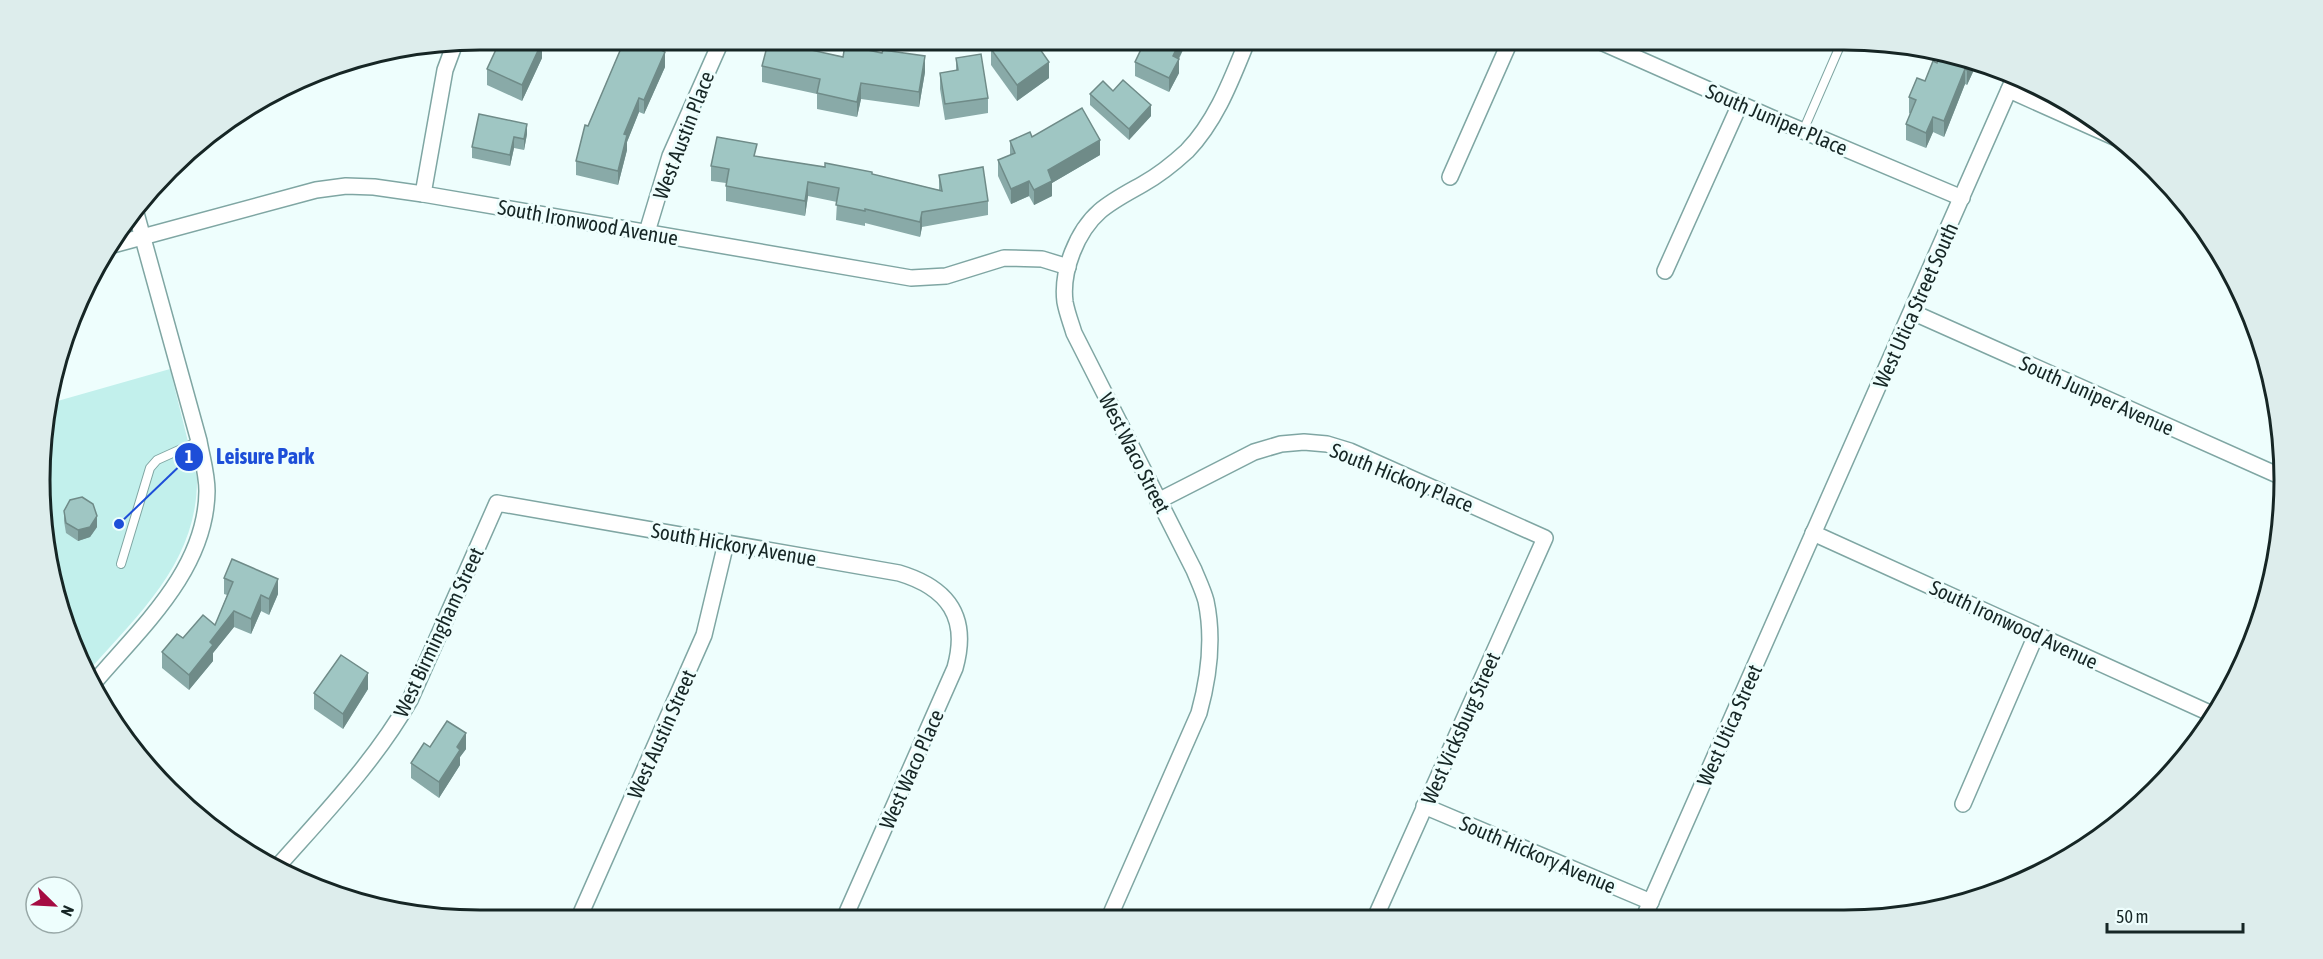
<svg xmlns="http://www.w3.org/2000/svg" width="2323" height="959" font-family="'Asap Condensed',sans-serif">
	<style>
		.green { fill: #c2f0ec }
		.lines { fill: none; stroke-linecap: round; stroke-linejoin: round }
		.lane-casing { stroke: #7fa6a3; stroke-width: 10 }
		.street-casing { stroke: #7fa6a3; stroke-width: 18 }
		.lane { stroke: #fff; stroke-width: 8 }
		.street { stroke: #fff; stroke-width: 15 }
		.wall { fill: #89aaa8 }
		.shaded-wall { fill: #6f8b88 }
		.building { fill: #9fc6c3; stroke: #6f8b88; stroke-width: 1.5 }
		.labels { text-anchor: middle; dominant-baseline: central; stroke-width: 6; stroke-linejoin: round; paint-order: stroke }
		.street-label { font-size: 21px; fill: #162625; stroke: #eefefd }
		.rim { fill: none; stroke: #162625; stroke-width: 3 }
		.leader { fill: none; stroke: #1d4ed8; stroke-width: 2 }
		.callout-dot { fill: #1d4ed8; stroke: #eefefd; stroke-width: 2 }
		.mark-label { font-size: 18px; text-anchor: middle; font-weight: bold; fill: #fff }
		.callout-label { font-size: 22px; text-anchor: middle; font-weight: bold; fill: #1d4ed8; stroke: #eefefd; stroke-width: 6; stroke-linejoin: round; paint-order: stroke }
	</style>
	<rect width="100%" height="100%" fill="#eefefd"/>
	<!-- green -->
	<path class="green" d="M170 369 197 478C198 563 137 615 86 674L73 648 48 566 43 422 47 404Z"/>
	<g class="lines">
		<!-- lane casing -->
		<g class="lane-casing">
			<g id="lane">
				<path d="M1803 131 1843 39"/>
				<path d="M121 564 150 468 157 460 199 441"/>
			</g>
		</g>
		<!-- street casing -->
		<g class="street-casing">
			<g id="street">
				<path d="M1594 39 1770 117 1962 198"/>
				<path d="M2009 90 2123 141"/>
				<path d="M1450 177 1511 39"/>
				<path d="M423 194 445 70 455 43"/>
				<path d="M647 232 670 156 722 39"/>
				<path d="M109 246 316 190 346 186 374 187 423 194 911 278 946 276 1004 258 1042 259 1068 267"/>
				<path d="M1665 271 1740 104"/>
				<path d="M1912 312 2282 477"/>
				<path d="M1158 501 1254 452 1281 444 1304 442 1327 444 1350 451 1545 538 1375 918"/>
				<path d="M1813 533 2214 715"/>
				<path d="M92 685C140 628 206 571 207 491 207 474 202 458 199 441L136 213"/>
				<path d="M1963 804 2036 635"/>
				<path d="M1424 806 1651 902"/>
				<path d="M279 865C326 812 375 761 410 700L497 503 899 573C949 588 969 618 955 668L844 919"/>
				<path d="M1644 917 2015 76"/>
				<path d="M1109 918 1199 713C1209 677 1214 639 1206 601 1203 590 1198 580 1194 570L1074 333C1071 323 1067 313 1065 302 1061 271 1077 231 1100 211 1113 200 1129 192 1143 184 1159 175 1174 163 1187 151 1217 120 1232 78 1248 39"/>
				<path d="M578 920 704 635 726 543"/>
			</g>
		</g>
		<!-- lane -->
		<use href="#lane" class="lane"/>
		<!-- street -->
		<use href="#street" class="street"/>
	</g>
	<!-- wall -->
	<g class="wall">
		<path d="M625 39H665L660 50 665 67 644 114 639 112 627 142V150L618 185 576 175V161L588 126Z"/>
		<path d="M1050 39H1075L1070 49Z"/>
		<path d="M1188 39 1179 59V73L1169 92 1135 76V62Z"/>
		<path d="M1743 39H1780L1748 51Z"/>
		<path d="M542 42V58L522 101 487 85V69L514 50Z"/>
		<path d="M1017 46 1049 78 1017 101 991 65V49Z"/>
		<path d="M813 51 925 72 919 107 861 99 857 117 817 109V94L762 82V66Z"/>
		<path d="M956 58 988 98V113L945 120 940 89V73L956 71Z"/>
		<path d="M1978 61 1967 85 1965 84 1944 137 1933 132 1926 148 1906 140V124L1910 114 1909 113V97L1925 81 1937 63Z"/>
		<path d="M1090 94 1151 116 1129 140 1090 105Z"/>
		<path d="M527 134 524 150 514 148 510 166 472 158V147Z"/>
		<path d="M1032 137 1100 155 1052 183V196L1034 205 1029 196 1011 204 998 176V160L1010 155V141Z"/>
		<path d="M757 157 872 174 939 190V175L988 201V215L922 227 920 237 865 223V226L836 220 837 202 808 196 805 216 726 201V183L711 181V166Z"/>
		<path d="M64 511 97 527 90 537 78 541 66 533 64 521Z"/>
		<path d="M224 578 278 594 269 615 261 611 251 634 234 627 213 653V661L189 690 162 668V652L183 638 215 625 227 595 224 594Z"/>
		<path d="M368 689 343 729 314 709V693Z"/>
		<path d="M430 747 466 749 460 757V765L439 798 411 778V763Z"/>
	</g>
	<!-- shaded-wall -->
	<g class="shaded-wall">
		<path d="M536 39H543L542 42V58L522 101V85Z"/>
		<path d="M658 39H665L655 62V47Z"/>
		<path d="M1070 39H1075L1070 49Z"/>
		<path d="M1181 39H1188L1173 70V56Z"/>
		<path d="M1748 39H1780L1748 51Z"/>
		<path d="M665 52V67L644 114V100Z"/>
		<path d="M925 56V72L919 107V92Z"/>
		<path d="M1179 59V73L1169 92V78Z"/>
		<path d="M1971 60 1978 61 1967 85V70Z"/>
		<path d="M1049 62V78L1017 101V85Z"/>
		<path d="M1965 69V84L1944 137V121Z"/>
		<path d="M861 83V99L857 117V102Z"/>
		<path d="M639 98V112L627 142V150L618 185V171L624 134Z"/>
		<path d="M1151 105V116L1129 140V129Z"/>
		<path d="M1933 117V132L1926 148V133Z"/>
		<path d="M527 124V134L524 150V139Z"/>
		<path d="M514 137V148L510 166V155Z"/>
		<path d="M1100 140V155L1052 183V196L1034 205V190L1048 170Z"/>
		<path d="M1029 181V196L1011 204V189Z"/>
		<path d="M808 182V196L805 216V201Z"/>
		<path d="M922 212V227L920 237V222Z"/>
		<path d="M97 516V527L90 537 78 541V530Z"/>
		<path d="M278 579V594L269 615V599Z"/>
		<path d="M261 595V611L251 634V619Z"/>
		<path d="M234 611V627L213 653V661L189 690V675L210 642Z"/>
		<path d="M368 673V689L343 729V714Z"/>
		<path d="M466 733V749L460 757V765L439 798V782L457 747Z"/>
	</g>
	<!-- building -->
	<g class="building">
		<path d="M519 39H536L542 42 522 85 487 69 499 43 514 50Z"/>
		<path d="M625 39H658L655 47 665 52 644 100 639 98 624 134 627 135 618 171 576 161 585 125 588 126Z"/>
		<path d="M769 39H805L813 41 811 50 843 57 845 45 882 53 883 50 925 56 919 92 861 83 857 102 817 93 820 79 762 66Z"/>
		<path d="M1006 39H1012L1017 46 1028 39H1033L1049 62 1017 85 991 49Z"/>
		<path d="M1146 39H1181L1173 56 1179 59 1169 78 1135 62Z"/>
		<path d="M981 54 988 98 945 104 940 73 958 70 956 58Z"/>
		<path d="M1940 55 1971 60 1967 70 1965 69 1944 121 1933 117 1926 133 1906 124 1916 100 1909 97 1917 78 1925 81 1933 61 1937 63Z"/>
		<path d="M1123 80 1151 105 1129 129 1090 94 1103 81 1113 91Z"/>
		<path d="M1082 108 1100 140 1048 170 1052 181 1034 190 1029 181 1011 189 998 160 1015 153 1010 141 1030 132 1032 137Z"/>
		<path d="M479 114 527 124 524 139 514 137 510 155 472 147Z"/>
		<path d="M717 137 757 144 754 156 825 167V163L872 172V174L942 191 939 175 983 167 988 201 922 212 920 222 865 209V211L836 205 839 188 808 182 805 201 726 186 729 169 711 166Z"/>
		<path d="M82 497 93 504 97 516 90 527 78 530 66 523 64 511 70 500Z"/>
		<path d="M232 559 278 579 269 599 261 595 251 619 234 611 210 642 213 645 189 675 162 652 177 634 183 638 203 615 215 625 233 582 224 578Z"/>
		<path d="M341 655 368 673 343 714 314 693Z"/>
		<path d="M447 721 466 733 457 747 460 750 439 782 411 763 424 743 430 747Z"/>
	</g>
	<g class="labels">
		<!-- street labels -->
		<g class="street-label">
			<text transform="translate(1777 119) rotate(23)">South Juniper Place</text>
			<text transform="translate(683 135) rotate(-69)">West Austin Place</text>
			<text transform="translate(588 222) rotate(10)">South Ironwood Avenue</text>
			<text transform="translate(1915 305) rotate(-66)">West Utica Street South</text>
			<text transform="translate(2097 395) rotate(24)">South Juniper Avenue</text>
			<text transform="translate(1135 453) rotate(63)">West Waco Street</text>
			<text transform="translate(1402 477) rotate(22)">South Hickory Place</text>
			<text transform="translate(734 544) rotate(10)">South Hickory Avenue</text>
			<text transform="translate(2014 624) rotate(25)">South Ironwood Avenue</text>
			<text transform="translate(438 632) rotate(-65)">West Birmingham Street</text>
			<text transform="translate(1729 725) rotate(-66)">West Utica Street</text>
			<text transform="translate(1460 728) rotate(-66)">West Vicksburg Street</text>
			<text transform="translate(661 734) rotate(-66)">West Austin Street</text>
			<text transform="translate(911 769) rotate(-66)">West Waco Place</text>
			<text transform="translate(1538 854) rotate(23)">South Hickory Avenue</text>
		</g>
	</g>
	<!-- crop -->
	<path d="M0 0H2323V959H0ZM480 50H1844A430 430 0 0 1 2274 480V480A430 430 0 0 1 1844 910H480A430 430 0 0 1 50 480V480A430 430 0 0 1 480 50Z" fill="#ddedec" fill-rule="evenodd"/>
	<path class="rim" d="M480 50H1844A430 430 0 0 1 2274 480V480A430 430 0 0 1 1844 910H480A430 430 0 0 1 50 480V480A430 430 0 0 1 480 50Z"/>
	<!-- callouts -->
	<path class="leader" d="M119 524L189 457"/>
	<g class="callout-dot">
		<circle cx="119" cy="524" r="6"/>
		<circle cx="189" cy="457" r="15"/>
	</g>
	<g class="mark-label">
		<text x="189" y="463">1</text>
	</g>
	<g class="callout-label">
		<text x="265" y="464">Leisure Park</text>
	</g>
	<!-- north arrow -->
	<g transform="translate(54 905) rotate(114)"><circle r="28" fill="#eefefd" stroke="#98a8a7" stroke-width="1.5"/>
	<path d="M0-4.5L10 22L0 15L-10 22Z" fill="#a50c42"/>
	<text y="-9" font-size="16" font-weight="bold" text-anchor="middle" fill="#162625">N</text>
	</g>
	<!-- scale -->
	<path d="M2107 923v9h136v-9" fill="none" stroke="#162625" stroke-width="3"/>
	<text x="2116" y="923" font-size="18" fill="#162625" stroke="#eefefd" stroke-width="4.5" paint-order="stroke">50 m</text>
</svg>
